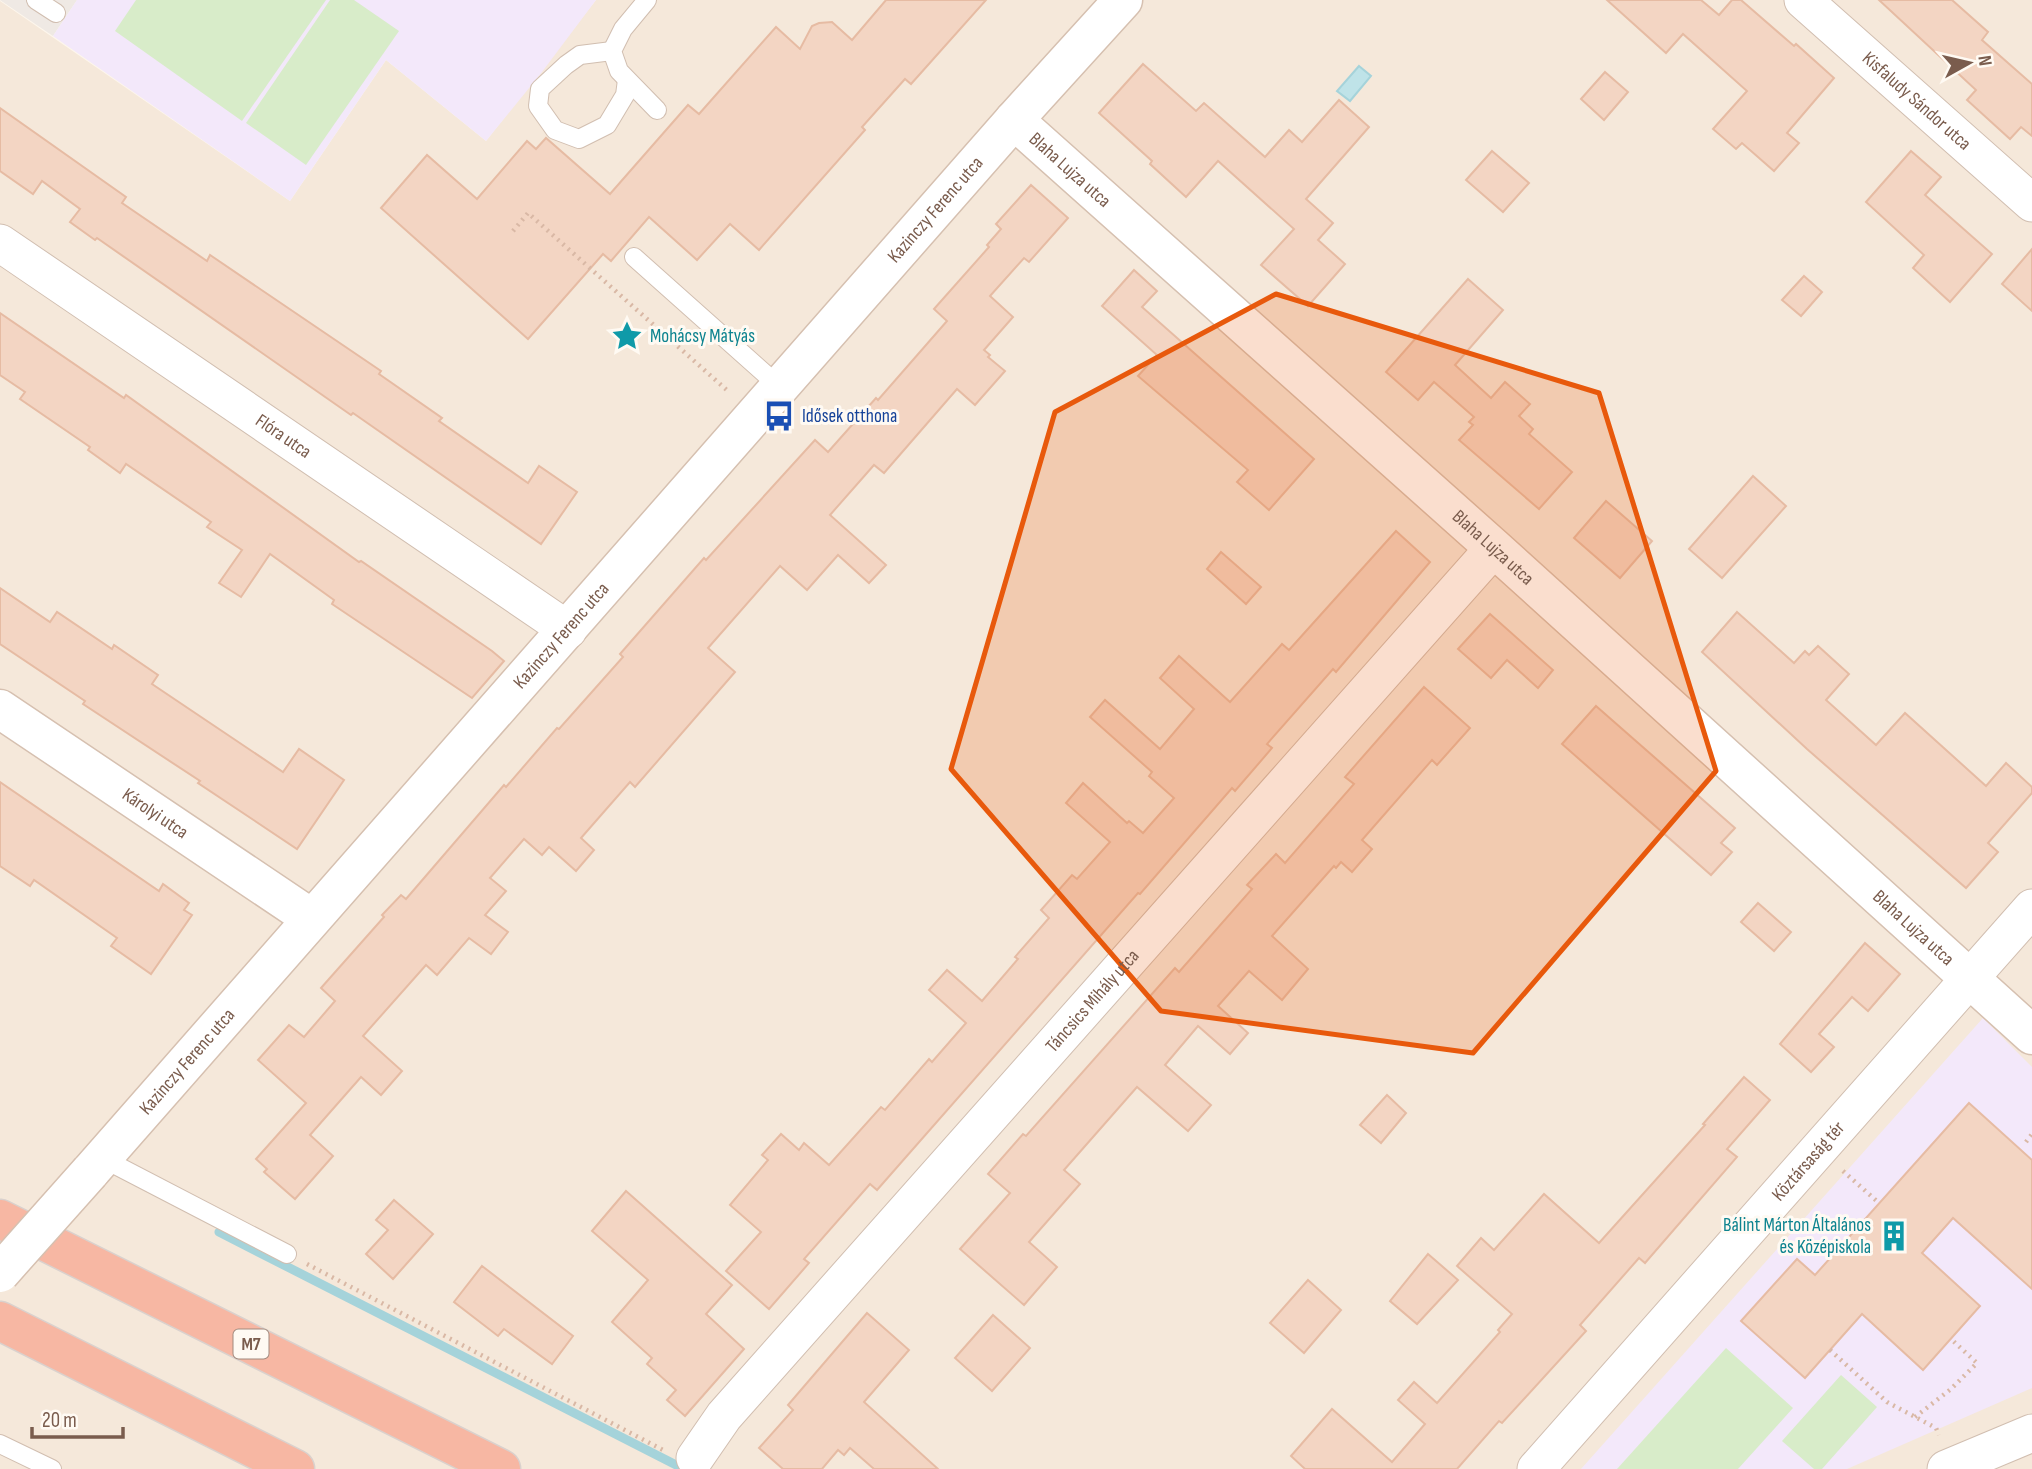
<svg xmlns="http://www.w3.org/2000/svg" width="2032" height="1469" font-family="'Sofia Sans Condensed',sans-serif">
	<style>
		.residential { fill: #f5e8da }
		.industrial { fill: #efe9e4 }
		.education { fill: #f3e8fa }
		.green { fill: #d8ecc9 }
		.water { fill: #bfe3e8; stroke: #a5d3da; stroke-width: 2 }
		.lines { fill: none; stroke-linecap: round; stroke-linejoin: round }
		.stream { stroke: #a5d3da; stroke-width: 9 }
		.building { fill: #f3d5c3; stroke: #e6bba3; stroke-width: 2 }
		.lane-casing { stroke: #d1beb0; stroke-width: 20 }
		.street-casing { stroke: #d1beb0; stroke-width: 39 }
		.secondary-casing { stroke: #d6c0b0; stroke-width: 41 }
		.highway-casing { stroke: #dad1cd; stroke-width: 41 }
		.path { stroke: #d9b8a5; stroke-width: 4.5; stroke-dasharray: 2 5; stroke-linecap: butt }
		.lane { stroke: #fff; stroke-width: 18 }
		.street { stroke: #fff; stroke-width: 37 }
		.secondary { stroke: #fff; stroke-width: 38 }
		.highway { stroke: #f7b7a3; stroke-width: 38 }
		.secondary-bridge-casing { stroke: #d6c0b0; stroke-width: 41; stroke-linecap: butt }
		.secondary-bridge { stroke: #fff; stroke-width: 38 }
		.marked { fill: #e8590c; fill-opacity: 0.2; stroke: #e8590c; stroke-width: 5; stroke-linejoin: round }
		.labels { text-anchor: middle; dominant-baseline: central; stroke-width: 6; stroke-linejoin: round; paint-order: stroke }
		.shield { fill: #fffaf3; stroke: #a28b7f; stroke-width: 2 }
		.shield-label { font-size: 18px; font-weight: bold; fill: #7a5c4d }
		.street-label { font-size: 19px; fill: #7a5c4d; stroke: #fffaf3 }
		.culture-label { font-size: 19px; fill: #0d838f; stroke: #fffaf3; text-anchor: start }
		.transit-label { font-size: 19px; fill: #164399; stroke: #fffaf3; text-anchor: start }
	</style>
	<rect width="100%" height="100%" fill="#fdf6ec"/>
	<!-- residential -->
	<path class="residential" d="M596 0H2032V1469H0V1L290 201 386 60 486 141Z"/>
	<!-- industrial -->
	<path class="industrial" d="M0 0H77L53 36Z"/>
	<!-- education -->
	<g class="education">
		<path d="M77 0H596L542 72 486 141 386 60 290 201 53 36Z"/>
		<path d="M1983 1018 2032 1067V1388L1847 1469H1581Z"/>
	</g>
	<!-- green -->
	<g class="green">
		<path d="M136 0H326L242 121 115 31Z"/>
		<path d="M330 0H354L399 31 306 165 246 123Z"/>
		<path d="M1726 1348 1793 1408 1738 1469H1617Z"/>
		<path d="M1841 1375 1877 1407 1822 1469H1814L1782 1441Z"/>
	</g>
	<!-- water -->
	<path class="water" d="M1359 66 1371 76 1350 101 1337 91Z"/>
	<g class="lines">
		<!-- stream -->
		<path class="stream" d="M219 1232 684 1469"/>
	</g>
	<!-- building -->
	<g class="building">
		<path d="M886 0H986L911 84 905 79 862 127 865 130 759 250 730 224 697 260 649 217 611 261 603 254 528 339 381 208 427 155 477 199 527 141 536 149 546 138 610 194 688 105 699 114 776 27 800 49 812 26 819 23 832 22 852 40Z"/>
		<path d="M1607 0H1701L1719 15 1732 0H1741L1794 46 1796 44 1834 78 1787 133 1799 143 1774 171 1742 143 1736 149 1713 129 1747 91 1683 34 1666 53Z"/>
		<path d="M1879 0H1952L1988 32 1982 40 2032 84V136L2021 127 2010 139 1967 100 1976 90Z"/>
		<path d="M1143 64 1196 111 1204 103 1265 157 1289 130 1302 142 1339 100 1369 127 1306 199 1333 223 1318 240 1345 264 1308 306 1261 265 1294 229 1218 161 1186 197 1150 164 1152 161 1099 113Z"/>
		<path d="M1605 72 1628 92 1604 120 1581 99Z"/>
		<path d="M0 108 126 197 122 203 207 261 210 255 381 371 379 374 442 418 439 421 528 483 539 466 577 492 541 544 353 413 351 415 97 238 95 240 70 222 80 209 42 181 33 194 0 171Z"/>
		<path d="M1492 151 1529 183 1503 212 1466 180Z"/>
		<path d="M1911 151 1941 177 1925 195 1992 254 1950 302 1913 268 1924 255 1866 202Z"/>
		<path d="M1031 185 1068 218 1029 262 1024 258 990 296 1013 317 984 350 990 355 988 357 1005 371 975 405 957 389 884 473 874 465 830 515 886 565 869 583 838 555 807 590 780 566 708 648 735 672 635 787 630 782 581 838 594 850 576 871 549 847 542 855 524 839 490 878 506 891 485 915 508 932 491 954 469 938 437 975 426 965 363 1036 402 1071 381 1095 361 1077 310 1135 333 1156 295 1199 264 1172 267 1169 256 1159 306 1103 258 1060 289 1025 304 1037 335 1001 321 988 384 917 382 915 401 895 406 899 504 785 506 787 557 728 559 729 623 657 620 654 704 558 706 560 815 440 828 452 876 398 878 400 947 321 934 309 989 247 987 245 1001 229 996 224Z"/>
		<path d="M2032 249V311L2002 284Z"/>
		<path d="M1134 270 1157 291 1142 307 1314 459 1269 510 1237 482 1248 470 1138 376 1157 355 1102 306Z"/>
		<path d="M1804 276 1822 292 1801 316 1782 300Z"/>
		<path d="M1468 279 1503 310 1455 365 1491 398 1505 382 1530 404 1519 416 1533 429 1529 434 1572 472 1539 509 1459 440 1473 425 1469 422 1474 417 1434 382 1418 400 1386 372Z"/>
		<path d="M0 313 124 398 126 395 359 562 361 561 492 651 504 661 472 698 332 604 334 600 270 554 241 597 219 583 242 550 207 527 211 522 126 464 120 473 88 450 90 447 20 399 25 392 0 375Z"/>
		<path d="M1753 476 1786 506 1722 578 1689 549Z"/>
		<path d="M1606 501 1652 541 1620 578 1574 538Z"/>
		<path d="M1396 531 1430 562 1336 672 1333 669 1267 744 1272 748 1235 791 1232 788 1140 894 1138 893 877 1190 870 1184 804 1259 809 1263 769 1309 726 1271 761 1232 730 1205 768 1160 762 1155 781 1134 799 1150 804 1143 829 1165 881 1107 885 1110 929 1059 932 1062 966 1023 929 990 947 970 982 1001 1018 959 1015 957 1049 918 1041 910 1072 875 1077 879 1110 842 1066 803 1083 783 1127 823 1129 821 1143 833 1174 798 1149 776 1152 772 1090 717 1105 700 1160 749 1194 709 1160 678 1179 656 1230 702 1282 644 1289 650Z"/>
		<path d="M1221 552 1261 587 1246 604 1207 569Z"/>
		<path d="M0 588 50 622 57 612 112 649 114 645 158 675 152 684 283 772 299 749 344 780 297 849 198 783 200 781 83 704 85 701 0 644Z"/>
		<path d="M1737 612 1794 663 1805 651 1809 655 1818 646 1849 674 1826 700 1876 745 1905 713 1986 786 2006 763 2032 787V793L1988 843 1998 852 1966 888 1807 749 1702 652Z"/>
		<path d="M1490 614 1553 670 1538 688 1507 660 1491 678 1458 649Z"/>
		<path d="M1424 687 1470 728 1437 765 1432 760 1362 840 1372 849 1352 872 1341 862 1336 868 1334 866 1272 936 1308 969 1282 1000 1249 971 1218 1006 1248 1033 1230 1054 1198 1026 1165 1065 1211 1105 1188 1131 1137 1087 1064 1170 1080 1184 1029 1242 1057 1267 1024 1305 960 1249 1010 1193 988 1174 1023 1134 1026 1136 1175 968 1179 972 1252 889 1247 885 1276 854 1285 863 1354 784 1345 777Z"/>
		<path d="M1596 706 1735 828 1721 843 1732 852 1711 875 1562 744Z"/>
		<path d="M0 782 159 891 163 884 189 903 184 910 192 915 151 974 111 946 117 938 34 880 30 886 0 866Z"/>
		<path d="M1758 903 1791 932 1774 951 1741 922Z"/>
		<path d="M1865 943 1900 974 1868 1011 1852 997 1819 1034 1834 1047 1811 1072 1780 1044Z"/>
		<path d="M1744 1077 1770 1100 1727 1149 1737 1157 1645 1263 1639 1258 1580 1325 1586 1331 1502 1423 1499 1421 1457 1469H1305L1291 1456 1332 1409 1392 1462 1425 1424 1398 1400 1414 1382 1437 1403 1500 1332 1498 1330 1512 1314 1457 1266 1481 1238 1494 1250 1544 1194 1599 1243 1705 1125 1703 1124Z"/>
		<path d="M1387 1095 1406 1113 1381 1143 1360 1125Z"/>
		<path d="M1969 1103 2032 1160V1289L1953 1218 1922 1253 1980 1306 1923 1370 1862 1314 1805 1378 1741 1321 1797 1259 1815 1275Z"/>
		<path d="M626 1191 732 1285 706 1314 744 1349 685 1416 667 1400 676 1390 647 1364 652 1358 612 1322 648 1280 592 1231Z"/>
		<path d="M394 1200 433 1234 393 1279 366 1254 388 1230 376 1220Z"/>
		<path d="M1428 1254 1458 1280 1417 1324 1390 1301Z"/>
		<path d="M482 1266 573 1336 552 1364 504 1329 498 1336 454 1302Z"/>
		<path d="M1308 1280 1341 1310 1304 1353 1270 1323Z"/>
		<path d="M867 1313 909 1350 864 1402 938 1469H874L850 1448 844 1455 838 1450 822 1469H783L759 1448 793 1410 788 1405Z"/>
		<path d="M993 1315 1030 1348 992 1391 955 1358Z"/>
	</g>
	<g class="lines">
		<!-- lane casing -->
		<g class="lane-casing">
			<g id="lane">
				<path d="M36 0 56 13"/>
				<path d="M647 0 623 29 612 51 619 71 657 110"/>
				<path d="M612 51 580 55 566 65 540 89 538 106 555 130 579 139 607 125 625 95 627 80"/>
				<path d="M634 257 781 388"/>
				<path d="M102 1158 287 1254"/>
				<path d="M0 1444 52 1469"/>
			</g>
		</g>
		<!-- street casing -->
		<g class="street-casing">
			<g id="street">
				<path id="s1" d="M1803 0 2032 203"/>
				<path id="s2" d="M0 243 568 630"/>
				<path id="s3" d="M695 1458 724 1416 1494 548"/>
				<path id="s4" d="M1536 1469 2032 908"/>
				<path d="M1946 1469 2032 1433"/>
			</g>
		</g>
		<!-- secondary casing -->
		<g class="secondary-casing">
			<g id="secondary">
				<path id="s5" d="M1014 120 1494 548 2032 1035"/>
				<path id="s6" d="M0 709 311 918"/>
				<path id="s7" d="M90 1172 1014 120 1123 0"/>
			</g>
		</g>
		<!-- highway casing -->
		<g class="highway-casing">
			<g id="highway">
				<path d="M0 1219 501 1469"/>
				<path d="M0 1321 295 1469"/>
			</g>
		</g>
		<!-- path -->
		<g class="path">
			<path d="M513 231 528 213 729 392"/>
			<path d="M2026 1142 2032 1134"/>
			<path d="M1843 1171 1879 1203"/>
			<path d="M307 1264 665 1451"/>
			<path d="M1830 1350 1887 1402 1936 1428 1939 1435"/>
			<path d="M1915 1417 1951 1389 1977 1363 1951 1339"/>
		</g>
		<!-- lane -->
		<use href="#lane" class="lane"/>
		<!-- street -->
		<use href="#street" class="street"/>
		<!-- secondary -->
		<use href="#secondary" class="secondary"/>
		<!-- highway -->
		<use href="#highway" class="highway"/>
		<!-- secondary-bridge casing -->
		<g class="secondary-bridge-casing">
			<path id="secondary-bridge" d="M0 1273 90 1172"/>
		</g>
		<!-- secondary-bridge -->
		<use href="#secondary-bridge" class="secondary-bridge"/>
	</g>
	<!-- marked area -->
	<path class="marked" d="M1276 294 1599 393 1716 771 1473 1053 1161 1011 951 769 1055 412Z"/>
	<!-- icons -->
	<defs>
		<g id="sight-bare" transform="scale(2.415)"><path d="M0-6L1.8-2.2L6-1.7L2.9 1.2L3.7 5.4L0 3.3L-3.7 5.4L-2.9 1.2L-6-1.7L-1.8-2.2Z" fill="#0f9aa8" stroke="#fffaf3" stroke-width="2.5" paint-order="stroke"/></g>
		<g id="bus-bare" transform="scale(2.415)"><path d="M-5-6H5V4H4V6H2V4H-2V6H-4V4H-5ZM-3.5-4V0h7V-4ZM-3.5 1.2v1.5H-2V1.2ZM2 1.2v1.5H3.5V1.2Z" fill="#1a4fb4" stroke="#fffaf3" stroke-width="2.5" paint-order="stroke"/></g>
		<g id="building-bare" transform="scale(2.415)"><path d="M-4-6H4V6H1V3H-1V6H-4ZM-2.5-4.3h1.7v1.8h-1.7ZM.8-4.3h1.7v1.8H.8ZM-2.5-1h1.7V.8h-1.7ZM.8-1h1.7V.8H.8Z" fill="#0f9aa8" stroke="#fffaf3" stroke-width="2.5" paint-order="stroke"/></g>
	</defs>
	<g fill-rule="evenodd">
		<use href="#sight-bare" x="627" y="336"/>
		<use href="#bus-bare" x="779" y="416"/>
		<use href="#building-bare" x="1894" y="1236"/>
	</g>
	<g class="labels">
		<!-- shield labels -->
		<rect class="shield" x="233.5" y="1329.5" width="35" height="29" rx="5"/>
		<g class="shield-label">
			<text x="251" y="1344">M7</text>
		</g>
		<!-- street labels -->
		<g class="street-label">
			<text stroke="none"><textPath href="#s1" startOffset="152">Kisfaludy Sándor utca</textPath></text>
			<text stroke="none"><textPath href="#s5" startOffset="75">Blaha Lujza utca</textPath></text>
			<text stroke="none"><textPath href="#s7" startOffset="1281">Kazinczy Ferenc utca</textPath></text>
			<text stroke="none"><textPath href="#s2" startOffset="343">Flóra utca</textPath></text>
			<text stroke="none"><textPath href="#s5" startOffset="642">Blaha Lujza utca</textPath></text>
			<text stroke="none"><textPath href="#s7" startOffset="714">Kazinczy Ferenc utca</textPath></text>
			<text stroke="none"><textPath href="#s6" startOffset="187">Károlyi utca</textPath></text>
			<text stroke="none"><textPath href="#s5" startOffset="1209">Blaha Lujza utca</textPath></text>
			<text stroke="none"><textPath href="#s3" startOffset="606">Táncsics Mihály utca</textPath></text>
			<text stroke="none"><textPath href="#s7" startOffset="147">Kazinczy Ferenc utca</textPath></text>
			<text stroke="none"><textPath href="#s4" startOffset="411">Köztársaság tér</textPath></text>
		</g>
		<!-- culture labels -->
		<g class="culture-label">
			<text x="650" y="336">Mohácsy Mátyás</text>
			<text x="1871" y="1225" text-anchor="end">Bálint Márton Általános<tspan x="1871" dy="22">és Középiskola</tspan></text>
		</g>
		<!-- transit labels -->
		<g class="transit-label">
			<text x="802" y="416">Idősek otthona</text>
		</g>
	</g>
	<!-- north arrow -->
	<g transform="translate(1969 63) rotate(82)" stroke="#fffaf3" stroke-width="5" paint-order="stroke">
	<path d="M0-5L12 26L0 18L-12 26Z" fill="#7a5c4d"/>
	<text y="-10" font-size="19" font-weight="bold" text-anchor="middle" fill="#7a5c4d">N</text>
	</g>
	<!-- scale -->
	<path d="M32 1427v10h91v-10" fill="none" stroke="#7a5c4d" stroke-width="3.5"/>
	<text x="42" y="1427" font-size="21" fill="#7a5c4d" stroke="#fffaf3" stroke-width="5" paint-order="stroke">20 m</text>
</svg>
